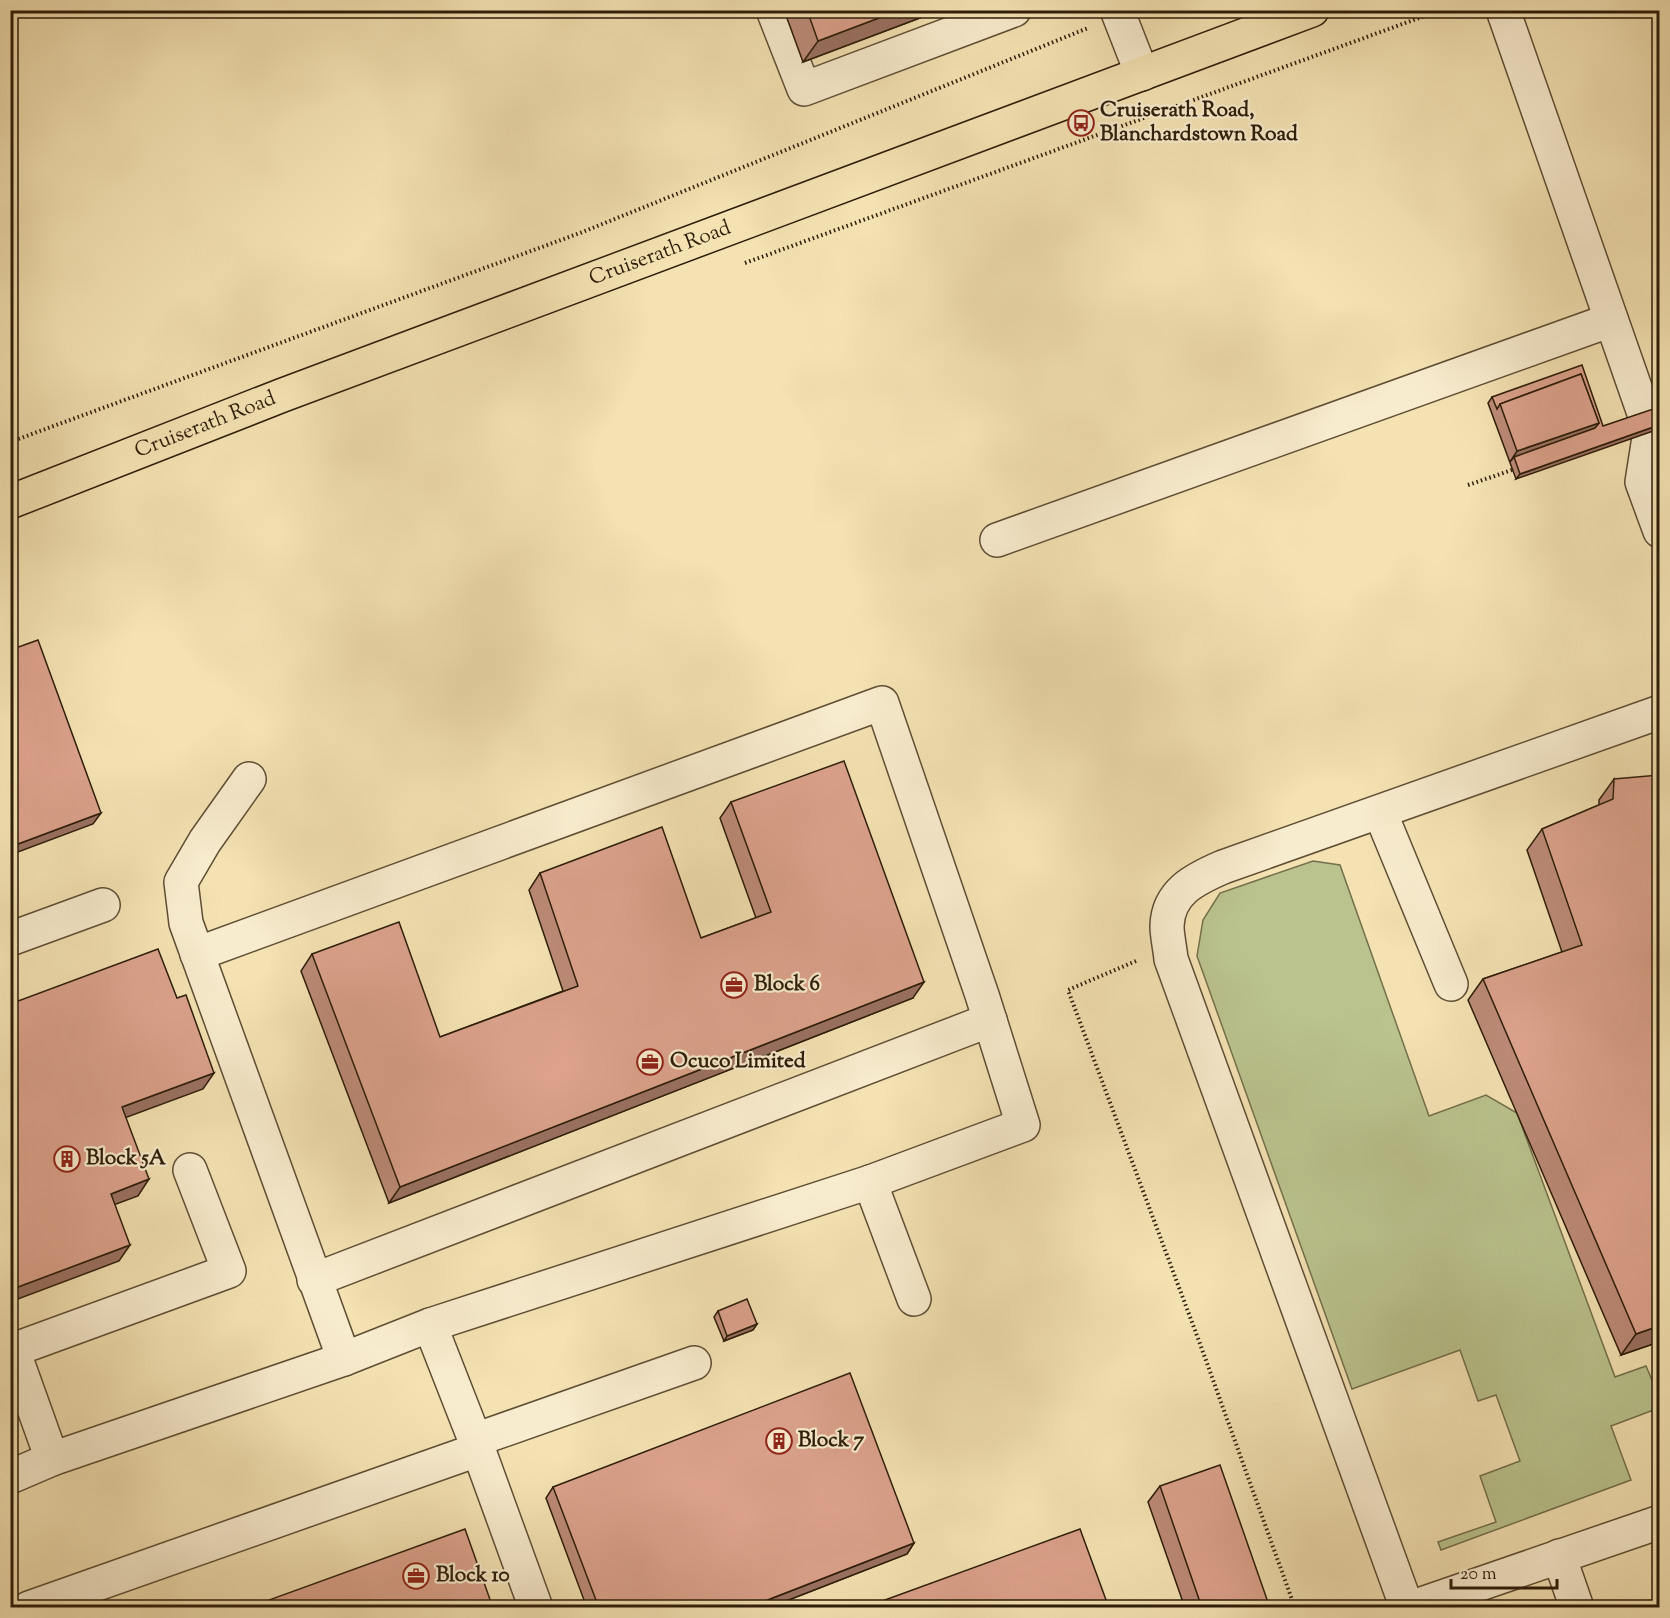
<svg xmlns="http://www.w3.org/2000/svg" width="1670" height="1618" font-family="'Sorts Mill Goudy',serif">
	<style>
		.green { fill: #bac38e; stroke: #74704c; stroke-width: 1.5 }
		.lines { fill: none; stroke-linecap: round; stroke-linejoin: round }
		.minor-casing { stroke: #5f4e34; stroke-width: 36 }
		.major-casing { stroke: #2d1d09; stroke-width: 36 }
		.path { stroke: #2d1d09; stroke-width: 4; stroke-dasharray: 1.5 3; stroke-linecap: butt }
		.minor { stroke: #f8ecce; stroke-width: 33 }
		.major { stroke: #f4e2b3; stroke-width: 33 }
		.wall { fill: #bd8b78; stroke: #2d1d09; stroke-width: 1.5 }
		.shaded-wall { fill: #9a7162; stroke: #2d1d09; stroke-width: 1.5 }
		.building { fill: #dca28c; stroke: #2d1d09; stroke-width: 1.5 }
		.labels { text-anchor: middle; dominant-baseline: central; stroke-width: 4.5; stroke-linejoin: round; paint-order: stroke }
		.poi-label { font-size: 21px; font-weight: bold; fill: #2d1d09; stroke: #f8ecce; text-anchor: start }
		.street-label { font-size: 21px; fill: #2d1d09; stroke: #f8ecce }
	</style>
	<rect width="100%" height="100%" fill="#f4e2b3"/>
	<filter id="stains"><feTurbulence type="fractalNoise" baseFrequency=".00333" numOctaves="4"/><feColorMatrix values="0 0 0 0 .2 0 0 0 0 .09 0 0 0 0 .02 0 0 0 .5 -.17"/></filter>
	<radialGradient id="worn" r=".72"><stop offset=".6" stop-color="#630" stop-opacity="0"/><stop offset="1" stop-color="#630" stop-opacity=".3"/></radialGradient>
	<!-- green -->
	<path class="green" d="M1313 861 1340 865 1429 1116 1486 1095 1517 1113 1615 1377 1646 1366 1652 1380 1659 1377V1408L1611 1426 1631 1480 1441 1550 1438 1542 1496 1522 1480 1476 1520 1461 1496 1395 1478 1401 1460 1350 1352 1389 1197 956 1203 920 1220 893Z"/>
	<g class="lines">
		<!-- minor casing -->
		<g class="minor-casing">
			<g id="minor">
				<path d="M773 10 804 89 1014 10"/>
				<path d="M1117 10 1142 74"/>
				<path d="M1503 10 1645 416"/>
				<path d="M1660 438 1650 431 1642 482 1660 531"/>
				<path d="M997 540 1611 320"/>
				<path d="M249 779 205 841 181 882 186 923 344 1359"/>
				<path d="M1380 812 1451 984"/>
				<path d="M10 939 103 905"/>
				<path d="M870 1182 914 1299"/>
				<path d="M314 1280 990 1020"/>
				<path d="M430 1325 475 1440 536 1608"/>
				<path d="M13 1350 229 1271 190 1170"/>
				<path d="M10 1351 13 1350 52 1459"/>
				<path d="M475 1440 694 1363"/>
				<path d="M10 1477 52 1459 344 1359 430 1325 870 1182 1023 1125 982 995 882 703 197 954"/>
				<path d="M1559 1556 1577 1608"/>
				<path d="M29 1608 477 1450"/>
				<path d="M1407 1608 1171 959C1170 948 1167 936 1167 926 1168 892 1195 879 1223 867L1660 712"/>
				<path d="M1410 1608 1660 1522"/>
			</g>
		</g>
		<!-- major casing -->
		<g class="major-casing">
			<g id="major">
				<path id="s1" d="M10 502 283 395 1312 10"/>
			</g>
		</g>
		<!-- path -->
		<g class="path">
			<path d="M745 263 1441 10"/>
			<path d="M10 442 580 233 1088 28"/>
			<path d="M1468 485 1512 470"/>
			<path d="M1136 961 1068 990 1199 1341 1295 1608"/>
		</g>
		<!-- minor -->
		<use href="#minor" class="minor"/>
		<!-- major -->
		<use href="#major" class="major"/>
	</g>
	<!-- wall -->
	<g class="wall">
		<path d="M784 10H941L803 62Z"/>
		<path d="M1492 397 1603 426 1516 479 1488 403Z"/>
		<path d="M1614 779 1659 1342 1621 1355 1468 1000 1483 979 1562 952 1527 850 1542 829 1599 805V800Z"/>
		<path d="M731 802 913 998 389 1203 301 971 312 954 440 1037 563 991 529 890 540 873 701 938 756 918 720 818Z"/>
		<path d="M718 1311 757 1324 753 1330 724 1341 714 1317Z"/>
		<path d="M1160 1486 1270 1608H1185L1148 1502Z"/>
		<path d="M553 1487 914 1543 907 1554 768 1608H587L546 1498Z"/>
	</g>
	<!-- shaded-wall -->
	<g class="shaded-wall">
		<path d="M900 10H941L803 62 818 41Z"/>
		<path d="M1599 423 1591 434 1514 457 1510 462 1517 451Z"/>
		<path d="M1659 425V429L1516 479 1520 474Z"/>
		<path d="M101 813 93 824 10 855V847Z"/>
		<path d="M924 982 913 998 389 1203 400 1187Z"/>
		<path d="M214 1073 203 1089 111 1123 122 1107Z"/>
		<path d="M149 1179 138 1196 100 1210 111 1194Z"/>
		<path d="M130 1245 119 1261 10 1302V1290Z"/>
		<path d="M757 1324 753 1330 724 1341 727 1336Z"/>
		<path d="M1659 1326V1342L1621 1355 1636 1334Z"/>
		<path d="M914 1543 907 1554 768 1608H747Z"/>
	</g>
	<!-- building -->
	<g class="building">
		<path d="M807 10H900L818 41Z"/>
		<path d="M1582 365 1603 426 1659 407V425L1520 474 1514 457 1595 428 1599 423 1581 374 1500 404 1497 409 1492 397Z"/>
		<path d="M1581 374 1599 423 1517 451 1500 404Z"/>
		<path d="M38 640 101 813 10 847V650Z"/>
		<path d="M844 761 924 982 400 1187 312 954 399 922 440 1037 578 986 540 873 662 827 701 938 771 912 731 802Z"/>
		<path d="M1659 775V1326L1636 1334 1483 979 1582 945 1542 829 1613 799 1614 779Z"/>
		<path d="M158 949 177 998 186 995 214 1073 122 1107 149 1179 111 1194 130 1245 10 1290V1004Z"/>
		<path d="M747 1299 757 1324 727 1336 718 1311Z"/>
		<path d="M850 1373 914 1543 747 1608H599L553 1487Z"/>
		<path d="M1220 1465 1270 1608H1202L1160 1486Z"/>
		<path d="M465 1529 493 1608H247Z"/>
		<path d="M1080 1529 1109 1608H863Z"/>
		<path d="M1659 1597V1608H1631Z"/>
	</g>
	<!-- icons -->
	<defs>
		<g id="bus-ring" transform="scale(1.35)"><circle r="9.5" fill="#f8ecce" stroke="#8f2418" stroke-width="1.5"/><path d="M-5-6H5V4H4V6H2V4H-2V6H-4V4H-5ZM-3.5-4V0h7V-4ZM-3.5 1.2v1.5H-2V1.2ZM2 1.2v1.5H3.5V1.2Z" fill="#8f2418"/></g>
		<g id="office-ring" transform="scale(1.35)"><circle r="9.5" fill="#f8ecce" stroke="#8f2418" stroke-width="1.5"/><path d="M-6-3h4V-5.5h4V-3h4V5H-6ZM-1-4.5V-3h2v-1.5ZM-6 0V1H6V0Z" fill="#8f2418"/></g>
		<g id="building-ring" transform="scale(1.35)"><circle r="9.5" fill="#f8ecce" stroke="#8f2418" stroke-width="1.5"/><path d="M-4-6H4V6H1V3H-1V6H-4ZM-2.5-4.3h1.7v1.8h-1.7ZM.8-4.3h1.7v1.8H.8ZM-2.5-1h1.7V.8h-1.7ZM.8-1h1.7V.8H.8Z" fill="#8f2418"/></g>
	</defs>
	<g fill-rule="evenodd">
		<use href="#bus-ring" x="1081" y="123"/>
		<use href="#office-ring" x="734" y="985"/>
		<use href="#office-ring" x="650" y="1062"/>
		<use href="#building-ring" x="67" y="1159"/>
		<use href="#building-ring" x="779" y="1441"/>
		<use href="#office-ring" x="416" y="1576"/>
	</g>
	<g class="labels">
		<!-- poi labels -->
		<g class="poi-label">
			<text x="1100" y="111">Cruiserath Road,<tspan x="1100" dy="24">Blanchardstown Road</tspan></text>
			<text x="754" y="985">Block 6</text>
			<text x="670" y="1062">Ocuco Limited</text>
			<text x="86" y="1159">Block 5A</text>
			<text x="798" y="1441">Block 7</text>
			<text x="436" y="1576">Block 10</text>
		</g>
		<!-- street labels -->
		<g class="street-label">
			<text stroke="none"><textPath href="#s1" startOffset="696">Cruiserath Road</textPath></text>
			<text stroke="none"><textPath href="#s1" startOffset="210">Cruiserath Road</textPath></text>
		</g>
	</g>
	<!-- margin -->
	<rect width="1670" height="1618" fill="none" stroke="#f4e2b3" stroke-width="36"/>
	<rect x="12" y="12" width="1646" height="1594" fill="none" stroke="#2d1d09" stroke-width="3"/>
	<rect x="18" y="18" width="1634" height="1582" fill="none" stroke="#2d1d09" stroke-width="1.5"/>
	<!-- scale -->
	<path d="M1451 1579v9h106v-9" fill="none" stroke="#2d1d09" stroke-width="3"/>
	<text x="1460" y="1579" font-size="18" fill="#2d1d09" stroke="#f8ecce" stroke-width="4.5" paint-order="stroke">20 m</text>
	<rect width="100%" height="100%" filter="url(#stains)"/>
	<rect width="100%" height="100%" fill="url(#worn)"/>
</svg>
